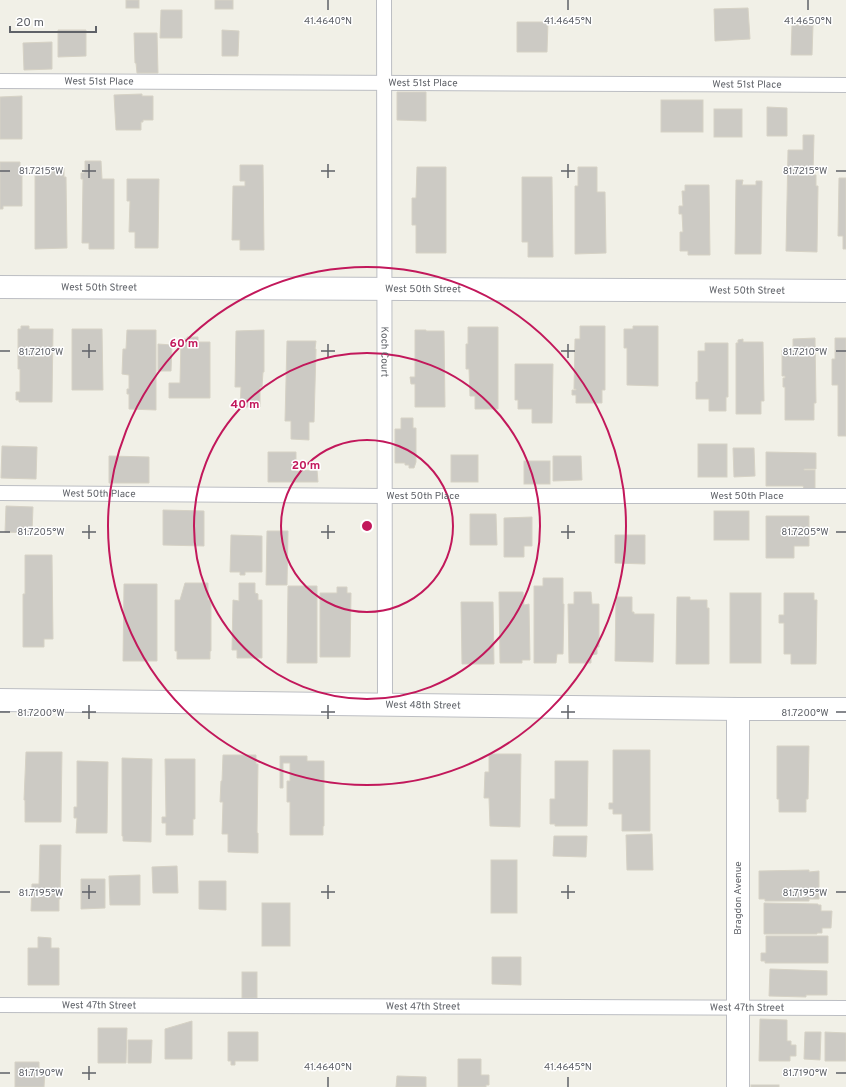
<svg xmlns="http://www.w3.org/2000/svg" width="846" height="1087" font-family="Overpass,sans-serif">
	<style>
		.building { fill: #cccac4; stroke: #d6d2c5 }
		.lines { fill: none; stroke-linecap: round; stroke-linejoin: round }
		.lane-casing { stroke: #bcbec3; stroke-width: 16 }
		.street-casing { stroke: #bcbec3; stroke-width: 24 }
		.lane { stroke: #fff; stroke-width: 14 }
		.street { stroke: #fff; stroke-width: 22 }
		.ticks { fill: none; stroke: #5f6268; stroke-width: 1.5 }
		.ring { fill: none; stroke: #c2185b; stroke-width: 2 }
		.labels { text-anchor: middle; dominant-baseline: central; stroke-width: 3; stroke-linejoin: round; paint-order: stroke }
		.street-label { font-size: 10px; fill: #5f6268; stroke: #fff }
		.ticks-label { font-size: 10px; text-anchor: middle; fill: #5f6268; stroke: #fff; stroke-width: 3; stroke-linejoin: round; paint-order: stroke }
		.centre { fill: #c2185b; stroke: #fff; stroke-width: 2 }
		.ring-label { font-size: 12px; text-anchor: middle; font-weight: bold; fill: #c2185b; stroke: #fff; stroke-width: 3; stroke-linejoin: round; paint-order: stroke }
	</style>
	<rect width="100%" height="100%" fill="#f1f0e7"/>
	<!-- building -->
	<g class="building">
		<rect x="126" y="0" width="13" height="8"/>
		<rect x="215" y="0" width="18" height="9"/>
		<path d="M748 8 750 39 715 41 714 9Z"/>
		<path d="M161 10H182V38H160Z"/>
		<path d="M517 22H548L547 52H517Z"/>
		<path d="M792 25H813L812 55H791Z"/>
		<path d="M58 30H86V56L58 57Z"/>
		<path d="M222 30 239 31 238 56H222Z"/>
		<path d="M134 33H157L158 73H137L136 63H135Z"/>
		<path d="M52 42V69L24 70 23 43Z"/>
		<path d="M397 92H426V121L397 120Z"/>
		<path d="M142 94V96H153V120H143V122H141V130H116L114 95Z"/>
		<path d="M22 96V139H0V97Z"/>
		<rect x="661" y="100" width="42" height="32"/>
		<path d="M767 107 787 108V136H767Z"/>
		<rect x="714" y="109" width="28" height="28"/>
		<path d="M803 135H814L813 175H816V186H818L817 252 786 251 788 150H803Z"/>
		<path d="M85 161H101L102 179H114V249H89V243H82L83 179H81V173H84L85 171Z"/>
		<path d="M0 162H20V169H22V206H3V209H0Z"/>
		<path d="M240 165H263L264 250H240V240H232L233 186H245V181H240Z"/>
		<path d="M417 167H446V253H416V225H412V198H416Z"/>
		<path d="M578 167H597V192H605L606 253 575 254V186H578Z"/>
		<path d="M35 168H64V177H66L67 248 35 249Z"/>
		<path d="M522 177H552L553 257H528V242H522Z"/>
		<path d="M839 178H846V249H843V236H838Z"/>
		<path d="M127 179H159L158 248H135V232H129L130 201H127Z"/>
		<path d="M736 180H743L742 185H756V181H762L761 254H735Z"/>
		<path d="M685 185H709L710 255H688V251H680V232H683L682 214H679V206H683L682 191H685Z"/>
		<path d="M21 326H29V329H53L52 402H19V400H16V392H20V369H18V329H21Z"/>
		<path d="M580 326H605V390H602V403H576V395H572V390H576V389H574L575 339H580Z"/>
		<path d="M633 326H658V386L627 385V348H624V329H633Z"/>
		<path d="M468 327H498V409H475V396H470L469 369H466V344H468Z"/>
		<path d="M72 329H102L103 390H72Z"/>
		<path d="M127 330H156V410L129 409V394H127V389H129V375L122 374 123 349H126Z"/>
		<path d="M264 330V372H263L262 387H260V407H240L241 387H235L236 331Z"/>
		<path d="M415 330H426V331H444L445 407H415V384H411L410 377H415Z"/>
		<path d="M187 337H198V342H210V398H169V383H180L181 339H187Z"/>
		<path d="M815 338 816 403H814V420H785V387H783V378H785V376H782V350H793V339Z"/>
		<path d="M835 338H846V436H838V385H832V359H835Z"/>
		<path d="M743 339V342H763L764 401H761V414H736V343H738V340Z"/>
		<path d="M287 341H316L315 349H316L314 422H309V440L291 439V421H285Z"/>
		<path d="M705 343H728V397H726V411H709V399H696V382H698V351H705Z"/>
		<path d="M158 344 172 345 171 371H158Z"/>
		<path d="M515 364H553L552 423H532V409H518V400H515Z"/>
		<path d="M401 418H413V428H416V462L414 468H409V465H405V463H395V429H401Z"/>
		<rect x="698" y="444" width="29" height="33"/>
		<path d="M2 446 37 447 36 479 1 478Z"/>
		<path d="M733 448H754L755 476 734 477Z"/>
		<path d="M268 452H296V471L317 470 318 482H268Z"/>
		<path d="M766 452 816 453V469H804V470H815V489H804L803 486H766Z"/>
		<rect x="451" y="455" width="27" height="27"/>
		<path d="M109 456 149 457V483H109Z"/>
		<path d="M553 456H581L582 480 553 481Z"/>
		<rect x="524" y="461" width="26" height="23"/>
		<path d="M6 506 33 507 32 533 5 532Z"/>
		<path d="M163 510 204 511V546L163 545Z"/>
		<rect x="714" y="511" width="35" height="29"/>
		<path d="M470 514H496L497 545H470Z"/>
		<path d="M766 516H809V546H794V558H766Z"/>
		<path d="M532 517V546H524V557H504V518Z"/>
		<path d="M267 531H288L287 585H266Z"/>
		<path d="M231 535 262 536V572H245V575H240V572H230Z"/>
		<path d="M615 535H645V564L615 563Z"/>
		<path d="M25 555H52L53 639H44V647H23V594H25Z"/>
		<path d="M543 578H563V604H564L563 654H557L556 663H534V586H543Z"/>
		<path d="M185 583H208V600H211V651H210V659H177V651H175V600H180Z"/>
		<path d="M239 583H255V593L258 594V600H262V658H237V650H232L233 600 239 601Z"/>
		<path d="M124 584H157V661H123Z"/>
		<path d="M288 586H317V663H287Z"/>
		<path d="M337 587H347V593H351L350 657H320V593H337Z"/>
		<path d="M499 592H523L524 605 529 604 530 660H522V663H500Z"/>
		<path d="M574 592H591L592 604H599V647H597V654L591 655V663H569L568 604H574Z"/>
		<rect x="730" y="593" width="31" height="70"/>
		<path d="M784 593H814V600H817L816 664H791V654H784V623H779V615H784Z"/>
		<path d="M616 597H632V612H634V614H654L653 662 615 661Z"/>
		<path d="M677 597H690V600H707V608H709V664H676Z"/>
		<path d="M461 602H493L494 664H462Z"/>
		<path d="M777 746H809L808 799H806V812H779V799H777Z"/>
		<path d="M613 750H650V831H622V814H613V809H609V803H613Z"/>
		<path d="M26 752H62L61 822H25V800H24Z"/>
		<path d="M489 754H521L520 827 490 826 489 798H484L485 772H489Z"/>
		<path d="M223 755H256V764H258L257 833H258V853L228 852V834H222L223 802H220L221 781H222Z"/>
		<path d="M280 756H307V761H324V826H323V835H290V802H287V781H290V763H283V788H280Z"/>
		<path d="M122 758 152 759 151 842 123 841V836H122Z"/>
		<path d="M165 759H195V819H193V835H166V823H162V817H166Z"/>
		<path d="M77 761 108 762 107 833H76L77 818H74V807H77Z"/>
		<path d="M555 761H588L587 826H555V824H550V799H555Z"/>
		<path d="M652 834 653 870H627L626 835Z"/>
		<path d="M554 836H587L586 857 553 856Z"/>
		<path d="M40 845H61L60 899H59V911H31L32 884H39Z"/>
		<rect x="491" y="860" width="26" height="53"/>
		<path d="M177 866 178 893H153L152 867Z"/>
		<path d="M809 870V872L819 871V899H809V901H765V899H759V871Z"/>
		<path d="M140 875V905H110L109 876Z"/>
		<path d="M81 879H105V908L81 909Z"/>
		<path d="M199 881H226V910L199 909Z"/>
		<rect x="262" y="903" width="28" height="43"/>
		<path d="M764 903 818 904V905H821V911H832L831 928H822V933H817V934H764Z"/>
		<path d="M766 936H828V963H765V961H761V953H766Z"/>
		<path d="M38 937 51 938V948H59V985H28V948H38Z"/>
		<path d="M492 957H521V985L492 984Z"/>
		<path d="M770 969 827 971V995H806V997L769 996Z"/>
		<rect x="242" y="972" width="15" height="26"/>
		<path d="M760 1019 787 1020V1041H791V1045H796V1056H790V1061H759Z"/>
		<path d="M192 1021V1059H165V1029Z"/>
		<path d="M98 1028H127L126 1063H98Z"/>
		<path d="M228 1032H258V1061H235V1065H231V1061H228Z"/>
		<path d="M805 1032H821L820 1060 804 1059Z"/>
		<path d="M825 1032 846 1033V1061H825Z"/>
		<path d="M128 1040H152L151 1063H128Z"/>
		<path d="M458 1059H481V1075H489V1085H486V1087H458Z"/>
		<path d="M15 1062H39V1070H45L44 1087H15Z"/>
		<path d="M397 1076 426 1077V1087H396Z"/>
		<rect x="751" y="1085" width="28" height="2"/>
	</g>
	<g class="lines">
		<!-- lane casing -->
		<g class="lane-casing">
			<g id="lane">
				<path id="s1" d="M384 0 385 704"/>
				<path id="s2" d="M0 81 846 85"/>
				<path id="s3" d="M0 493 384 496H846"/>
				<path id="s4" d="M0 1005 846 1008"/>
			</g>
		</g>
		<!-- street casing -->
		<g class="street-casing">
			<g id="street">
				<path id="s5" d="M0 287 846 291"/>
				<path id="s6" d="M0 700 738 709H846"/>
				<path d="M738 709V1087"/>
			</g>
		</g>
		<!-- lane -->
		<use href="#lane" class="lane"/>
		<!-- street -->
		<use href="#street" class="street"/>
	</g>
	<!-- ticks -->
	<path class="ticks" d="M328 0V10M568 0V10M808 0V10M89 164V178M328 164V178M568 164V178M0 171H10M82 171H96M321 171H335M561 171H575M836 171H846M89 344V358M328 344V358M568 344V358M0 351H10M82 351H96M321 351H335M561 351H575M836 351H846M89 525V539M328 525V539M568 525V539M0 532H10M82 532H96M321 532H335M561 532H575M836 532H846M89 705V719M328 705V719M568 705V719M0 712H10M82 712H96M321 712H335M561 712H575M836 712H846M89 885V899M328 885V899M568 885V899M0 892H10M82 892H96M321 892H335M561 892H575M836 892H846M89 1066V1080M0 1073H10M82 1073H96M836 1073H846M328 1077V1087M568 1077V1087"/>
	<!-- distance rings -->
	<g class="ring">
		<circle cx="367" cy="526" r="86"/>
		<circle cx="367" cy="526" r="173"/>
		<circle cx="367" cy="526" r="259"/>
	</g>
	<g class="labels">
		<!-- street labels -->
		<g class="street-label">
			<text stroke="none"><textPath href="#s2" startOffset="99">West 51st Place</textPath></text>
			<text stroke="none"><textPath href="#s2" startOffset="423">West 51st Place</textPath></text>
			<text stroke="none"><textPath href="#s2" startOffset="747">West 51st Place</textPath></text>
			<text stroke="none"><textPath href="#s5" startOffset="99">West 50th Street</textPath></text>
			<text stroke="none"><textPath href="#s5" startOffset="423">West 50th Street</textPath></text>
			<text stroke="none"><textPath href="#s5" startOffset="747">West 50th Street</textPath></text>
			<text stroke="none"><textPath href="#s1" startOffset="352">Koch Court</textPath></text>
			<text stroke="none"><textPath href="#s3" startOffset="99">West 50th Place</textPath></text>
			<text stroke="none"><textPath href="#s3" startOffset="423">West 50th Place</textPath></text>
			<text stroke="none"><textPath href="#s3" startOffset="747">West 50th Place</textPath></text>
			<text stroke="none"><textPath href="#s6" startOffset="423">West 48th Street</textPath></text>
			<text transform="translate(738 898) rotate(-90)">Bragdon Avenue</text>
			<text stroke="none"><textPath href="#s4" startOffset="99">West 47th Street</textPath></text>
			<text stroke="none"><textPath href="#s4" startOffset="423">West 47th Street</textPath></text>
			<text stroke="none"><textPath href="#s4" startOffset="747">West 47th Street</textPath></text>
		</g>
	</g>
	<g class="ticks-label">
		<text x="328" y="24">41.4640°N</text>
		<text x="568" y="24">41.4645°N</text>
		<text x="808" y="24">41.4650°N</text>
		<text x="805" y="174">81.7215°W</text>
		<text x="41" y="174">81.7215°W</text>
		<text x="805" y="355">81.7210°W</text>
		<text x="41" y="355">81.7210°W</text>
		<text x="805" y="535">81.7205°W</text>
		<text x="41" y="535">81.7205°W</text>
		<text x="805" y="716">81.7200°W</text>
		<text x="41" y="716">81.7200°W</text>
		<text x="805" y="896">81.7195°W</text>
		<text x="41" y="896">81.7195°W</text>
		<text x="328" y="1070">41.4640°N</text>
		<text x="568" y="1070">41.4645°N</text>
		<text x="805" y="1076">81.7190°W</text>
		<text x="41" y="1076">81.7190°W</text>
	</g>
	<circle cx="367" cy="526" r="6" class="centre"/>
	<g class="ring-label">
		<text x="184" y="347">60 m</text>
		<text x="245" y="408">40 m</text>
		<text x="306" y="469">20 m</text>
	</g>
	<!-- scale -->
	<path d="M10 26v6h86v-6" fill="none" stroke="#5f6268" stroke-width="2"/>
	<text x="16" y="26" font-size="12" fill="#5f6268" stroke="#ffffff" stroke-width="3" paint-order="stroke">20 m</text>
</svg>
